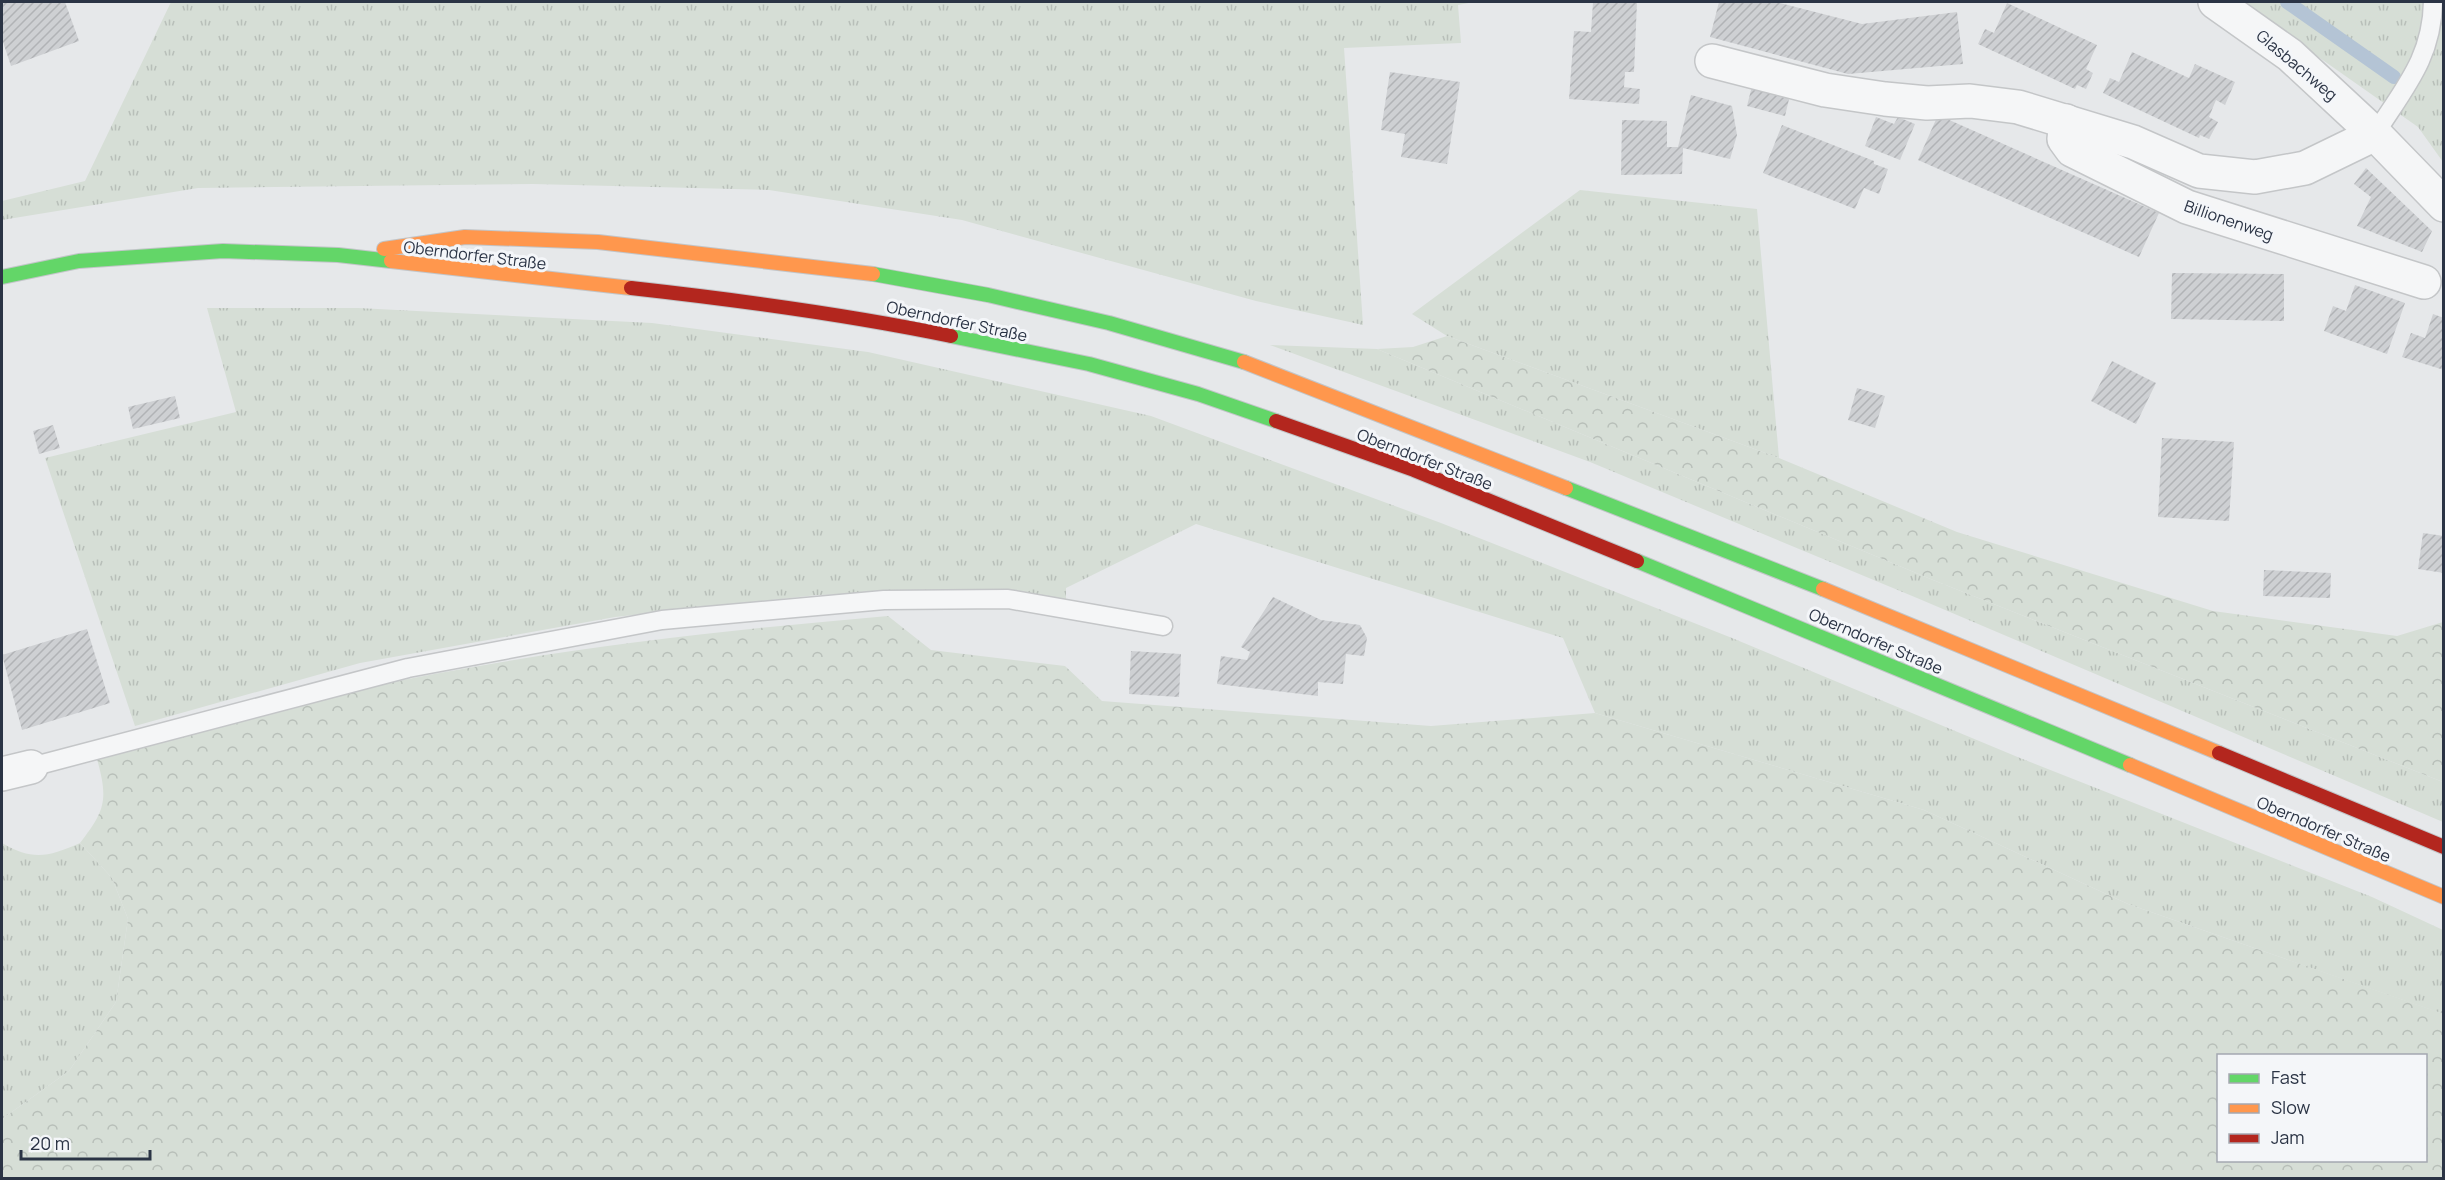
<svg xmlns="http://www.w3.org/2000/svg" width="2445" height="1180" font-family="Manrope,sans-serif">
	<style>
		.grass { fill: url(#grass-tufts) }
		.forest { fill: url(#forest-crowns); fill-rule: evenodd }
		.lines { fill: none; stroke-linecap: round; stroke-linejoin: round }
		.stream { stroke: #b4c4d5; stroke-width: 14 }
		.building { fill: url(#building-hatch) }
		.lane-casing { stroke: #c4c6c8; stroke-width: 21 }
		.street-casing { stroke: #c4c6c8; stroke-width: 36 }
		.fast-casing { stroke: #c2c5c8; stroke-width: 16 }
		.slow-casing { stroke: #c2c5c8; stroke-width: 16 }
		.jam-casing { stroke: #c2c5c8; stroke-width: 16 }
		.lane { stroke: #f5f6f7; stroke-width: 18 }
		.street { stroke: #f5f6f7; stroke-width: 33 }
		.fast { stroke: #63d668; stroke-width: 14 }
		.slow { stroke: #ff974d; stroke-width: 14 }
		.jam { stroke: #b3261e; stroke-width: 14 }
		.labels { text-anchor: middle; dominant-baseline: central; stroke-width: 6; stroke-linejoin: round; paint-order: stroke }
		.street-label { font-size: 16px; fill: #2b3445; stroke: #f4f6f9 }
	</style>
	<defs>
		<pattern id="grass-tufts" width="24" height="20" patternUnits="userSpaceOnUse" patternTransform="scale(1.5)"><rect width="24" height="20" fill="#d6ded6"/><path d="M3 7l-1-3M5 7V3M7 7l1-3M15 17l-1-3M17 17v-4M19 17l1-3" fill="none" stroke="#b8bfb9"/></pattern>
		<pattern id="forest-crowns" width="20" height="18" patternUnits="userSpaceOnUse" patternTransform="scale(1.5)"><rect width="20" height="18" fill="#d6ded6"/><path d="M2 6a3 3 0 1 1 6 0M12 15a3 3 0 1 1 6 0" fill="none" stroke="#b8bfb9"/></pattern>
		<pattern id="building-hatch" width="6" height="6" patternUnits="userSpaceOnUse" patternTransform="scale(1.5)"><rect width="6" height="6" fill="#ced0d3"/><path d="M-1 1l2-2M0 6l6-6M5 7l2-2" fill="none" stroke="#b1b3b6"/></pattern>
	</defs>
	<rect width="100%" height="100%" fill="#e6e8ea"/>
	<!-- grass -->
	<g class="grass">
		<path d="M171 2H1474L1458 5 1461 43 1344 48 1363 325 1256 301 962 220 769 190 533 184 198 188 2 220V201L85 181Z"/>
		<path d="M2240 2H2443V162L2418 127Z"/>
		<path d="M1580 190 1757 209 1779 458 1447 336 1412 314Z"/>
		<path d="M207 308H358L652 323 868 352 1151 416 1441 523 1732 638 2020 758 2372 897 2443 930V1014L2128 904 1924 810 1595 713 1563 638 1196 524 1066 588V599L990 591 817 595 615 617 360 663 135 726 45 458 236 412Z"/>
		<path d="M1270 345 1377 349 1933 580 2443 782V822L1917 598 1590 462Z"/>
		<path d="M2 843C33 861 48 857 80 843L112 878 128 919 116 1002 69 1071 2 1119Z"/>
	</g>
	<!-- forest -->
	<g class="forest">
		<path d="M1447 336 1779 458 1957 532 2213 611 2397 636 2443 622V782L1933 580 1377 349 1413 347Z"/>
		<path d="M888 616 931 650 1065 666 1102 701 1431 726 1595 713 1924 810 2128 904 2444 1014 2443 1178H2V1119L69 1071 116 1002 128 919 112 878 80 843C106 810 108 799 97 759 186 735 274 708 364 688 537 651 713 631 888 616ZM2218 1056H2426V1160H2218Z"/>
	</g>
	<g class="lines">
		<!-- stream -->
		<path class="stream" d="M2287 2 2394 77"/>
	</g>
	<!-- building -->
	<g class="building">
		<path d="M2 2H65L79 41 11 66 2 39Z"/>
		<path d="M1593 2H1637L1634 72H1625L1624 87 1640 89 1639 104 1569 99 1574 31 1591 32Z"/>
		<path d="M1719 2H1776L1862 24 1957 12 1963 64 1848 74 1803 62 1710 37Z"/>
		<path d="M2007 3 2097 45 2086 69 2093 73 2086 89 2077 85 2075 89 1978 44 1985 29 1994 33Z"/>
		<path d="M2132 52 2189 78 2195 64 2235 82 2225 105 2216 100 2209 117 2218 122 2209 139 2200 135 2199 138 2103 93 2110 78 2119 82Z"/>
		<path d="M1390 72 1460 82 1447 164 1401 157 1405 134 1381 130Z"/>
		<path d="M1752 86 1790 95 1785 116 1747 106Z"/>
		<path d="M1691 95 1732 106 1737 135 1730 159 1683 148 1682 174 1621 175 1622 120 1667 121V147H1678Z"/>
		<path d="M1938 115 2159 213 2139 257 1918 160Z"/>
		<path d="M1876 117 1894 124 1898 117 1915 124 1900 160 1865 146Z"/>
		<path d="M1782 125 1874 161V164L1888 169 1879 194 1864 188 1855 209 1763 173Z"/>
		<path d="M2366 168 2432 231 2422 252 2357 226 2371 197 2354 184Z"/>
		<path d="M2172 273 2284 274V321L2171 319Z"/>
		<path d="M2355 285 2405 303 2387 354 2324 331 2333 306 2346 311Z"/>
		<path d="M2433 314 2444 318V370L2402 357 2411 333 2425 338Z"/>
		<path d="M2112 361 2156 383 2136 424 2091 401Z"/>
		<path d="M1857 388 1885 396 1875 428 1848 420Z"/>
		<path d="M175 396 180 418 133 429 128 407Z"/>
		<path d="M53 425 60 448 39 454 33 431Z"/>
		<path d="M2162 438 2234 442 2229 521 2158 517Z"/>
		<path d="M2423 533 2444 536V573L2418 569Z"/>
		<path d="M2264 570 2331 573 2330 598 2263 596Z"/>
		<path d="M1273 597 1321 620 1360 625 1367 638 1364 656 1346 654 1343 684 1318 682V696L1217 684 1221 656 1247 660 1250 652 1241 647Z"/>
		<path d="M87 629 110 703 22 730 2 655Z"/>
		<path d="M1131 651 1181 654 1179 697 1129 694Z"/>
	</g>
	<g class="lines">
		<!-- lane casing -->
		<g class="lane-casing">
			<g id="lane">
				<path d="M2375 134C2404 88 2432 58 2433 2"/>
				<path d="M31 767 408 668 662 620 884 600 1008 599 1163 626"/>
			</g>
		</g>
		<!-- street casing -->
		<g class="street-casing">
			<g id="street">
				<path d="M2215 2 2290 55 2375 134 2444 205"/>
				<path d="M1712 61 1825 90 1885 99 1927 103 1970 101 2018 107 2133 142 2199 171 2255 177 2305 168 2375 134"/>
				<path d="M2066 121 2064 139 2072 150 2187 207 2424 282"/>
				<path d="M2 774 31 767"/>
			</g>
		</g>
		<!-- fast casing -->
		<g class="fast-casing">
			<g id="fast">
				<path d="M873 274 988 295 1109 323 1244 362"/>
				<path d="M2 277 79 261 223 251 338 255 391 261"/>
				<path d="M951 336 1089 364 1198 394 1276 421"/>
				<path d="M1566 488 1823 589"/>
				<path d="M1637 561 2130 765"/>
			</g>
		</g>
		<!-- slow casing -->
		<g class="slow-casing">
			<g id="slow">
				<path d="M384 249 465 237 598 242 873 274"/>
				<path d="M391 261 631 288"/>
				<path d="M1244 362 1566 488"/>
				<path d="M1823 589 2219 753"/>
				<path d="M2130 765 2444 897"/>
			</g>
		</g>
		<!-- jam casing -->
		<g class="jam-casing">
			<g id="jam">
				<path d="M631 288C739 300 845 314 951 336"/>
				<path d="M1276 421 1414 470 1637 561"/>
				<path d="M2219 753 2444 847"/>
			</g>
		</g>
		<!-- lane -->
		<use href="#lane" class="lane"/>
		<!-- street -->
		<use href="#street" class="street"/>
		<!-- fast -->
		<use href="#fast" class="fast"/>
		<!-- slow -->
		<use href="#slow" class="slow"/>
		<!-- jam -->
		<use href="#jam" class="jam"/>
	</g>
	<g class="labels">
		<!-- street labels -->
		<g class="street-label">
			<text transform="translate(2297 65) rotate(40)">Glasbachweg</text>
			<text transform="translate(2229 220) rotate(19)">Billionenweg</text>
			<text transform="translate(475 255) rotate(7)">Oberndorfer Straße</text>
			<text transform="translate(957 321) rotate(12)">Oberndorfer Straße</text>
			<text transform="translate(1425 459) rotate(21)">Oberndorfer Straße</text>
			<text transform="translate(1876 641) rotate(23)">Oberndorfer Straße</text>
			<text transform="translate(2324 829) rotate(23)">Oberndorfer Straße</text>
		</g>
	</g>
	<!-- border -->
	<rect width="2445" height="1180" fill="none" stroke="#2b3445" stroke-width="6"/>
	<!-- legend -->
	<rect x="2217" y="1054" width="210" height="108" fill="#f4f6f9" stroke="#a4a8b1" stroke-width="1.5"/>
	<rect x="2229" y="1074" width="30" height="9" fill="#63d668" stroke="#a4a8b1" stroke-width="1.5"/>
	<text x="2271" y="1084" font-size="18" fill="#2b3445">Fast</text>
	<rect x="2229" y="1104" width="30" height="9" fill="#ff974d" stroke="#a4a8b1" stroke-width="1.5"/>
	<text x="2271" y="1114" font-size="18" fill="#2b3445">Slow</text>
	<rect x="2229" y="1134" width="30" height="9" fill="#b3261e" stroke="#a4a8b1" stroke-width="1.5"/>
	<text x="2271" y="1144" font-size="18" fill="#2b3445">Jam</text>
	<!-- scale -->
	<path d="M21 1150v9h129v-9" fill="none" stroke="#2b3445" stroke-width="3"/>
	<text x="30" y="1150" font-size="18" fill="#2b3445" stroke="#f4f6f9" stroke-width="4.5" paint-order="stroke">20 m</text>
</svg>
